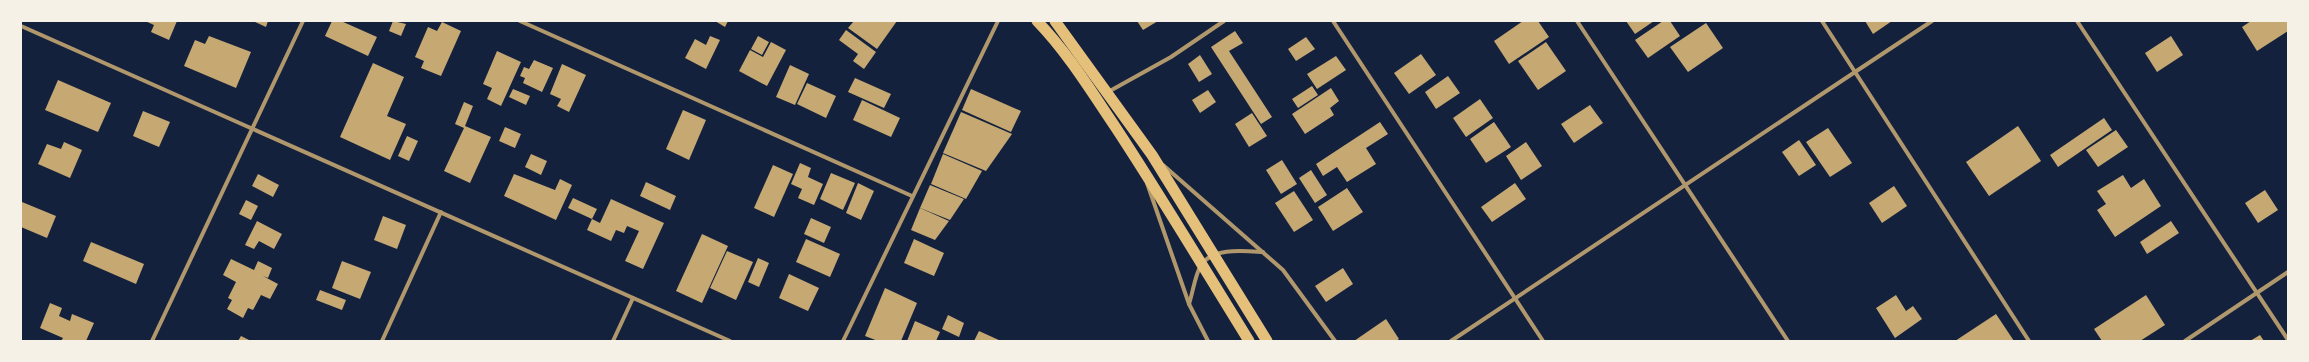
<svg xmlns="http://www.w3.org/2000/svg" width="2309" height="362" font-family="'Noto Sans',sans-serif">
	<style>
		.building { fill: #c6a872 }
		.lines { fill: none; stroke-linecap: round; stroke-linejoin: round }
		.minor { stroke: #b1986c; stroke-width: 4 }
		.trunk { stroke: #e5c07b; stroke-width: 11 }
	</style>
	<rect width="100%" height="100%" fill="#14213d"/>
	<!-- building -->
	<g class="building">
		<path d="M145 21H177L169 40 151 32 154 25Z"/>
		<path d="M253 21H268L266 27Z"/>
		<path d="M332 21H341L377 37 368 56 325 36Z"/>
		<path d="M393 21 406 24 401 36 389 31Z"/>
		<path d="M715 21H728L725 27Z"/>
		<path d="M854 21H897L877 49 848 28Z"/>
		<path d="M1137 21H1158L1143 30Z"/>
		<path d="M1523 21H1538L1549 37 1509 64 1494 41Z"/>
		<path d="M1626 21H1654L1635 34Z"/>
		<path d="M1663 21H1670L1680 36 1648 58 1635 40Z"/>
		<path d="M1865 21H1892L1873 34Z"/>
		<path d="M2251 21H2288V31L2257 51 2242 27Z"/>
		<path d="M442 22 461 31 441 76 421 68 424 61 415 57 428 27 437 31Z"/>
		<path d="M1706 23 1723 48 1688 72 1670 47Z"/>
		<path d="M846 30 876 52 864 69 853 61 858 54 839 40Z"/>
		<path d="M1235 31 1243 43 1229 51 1272 117 1261 124 1211 47Z"/>
		<path d="M209 36 251 52 236 88 184 66 195 40 205 44Z"/>
		<path d="M710 36 720 40 706 69 685 58 695 39 706 45Z"/>
		<path d="M758 36 769 42 762 55 751 49Z"/>
		<path d="M2171 36 2183 55 2157 72 2145 53Z"/>
		<path d="M1306 37 1315 49 1296 61 1288 49Z"/>
		<path d="M771 42 786 50 767 86 739 71 750 50 763 57Z"/>
		<path d="M1546 42 1566 71 1538 90 1518 61Z"/>
		<path d="M497 51 521 62 501 106 487 99 492 88 483 84Z"/>
		<path d="M1421 54 1436 75 1409 94 1394 73Z"/>
		<path d="M1200 55 1212 74 1199 82 1188 64Z"/>
		<path d="M1336 56 1346 70 1317 89 1307 74Z"/>
		<path d="M534 60 553 68 542 92 523 83 525 78 520 76 524 67 529 69Z"/>
		<path d="M373 63 404 77 387 116 406 124 390 160 340 137Z"/>
		<path d="M562 64 586 75 569 112 557 106 561 99 550 94Z"/>
		<path d="M790 65 809 74 795 105 776 97Z"/>
		<path d="M1448 76 1460 93 1436 109 1425 92Z"/>
		<path d="M855 78 891 94 884 108 848 92Z"/>
		<path d="M58 80 111 103 98 132 45 110Z"/>
		<path d="M807 83 836 96 826 118 797 104Z"/>
		<path d="M1312 86 1318 95 1298 108 1292 99Z"/>
		<path d="M1331 88 1339 101 1330 108 1334 115 1305 134 1292 114Z"/>
		<path d="M513 89 530 96 526 105 509 97Z"/>
		<path d="M971 89 1021 111 1011 132 962 110Z"/>
		<path d="M1208 90 1216 102 1200 113 1192 100Z"/>
		<path d="M1480 99 1493 118 1466 137 1453 118Z"/>
		<path d="M862 100 900 118 891 137 853 120Z"/>
		<path d="M464 102 473 106 465 126 491 137 470 183 444 171 464 128 455 124Z"/>
		<path d="M1590 105 1603 123 1574 143 1561 124Z"/>
		<path d="M683 110 706 120 689 160 666 149Z"/>
		<path d="M143 111 170 122 159 147 133 136Z"/>
		<path d="M961 112 1012 134 986 171 943 153Z"/>
		<path d="M1252 113 1267 136 1249 147 1235 124Z"/>
		<path d="M2104 118 2112 130 2058 167 2050 155Z"/>
		<path d="M1380 122 1388 134 1366 148 1376 164 1347 182 1337 167 1323 176 1316 164Z"/>
		<path d="M1494 122 1511 147 1486 163 1470 139Z"/>
		<path d="M2018 126 2041 161 1989 196 1966 162Z"/>
		<path d="M505 127 521 134 515 148 499 141Z"/>
		<path d="M1828 128 1852 163 1830 177 1806 142Z"/>
		<path d="M2116 130 2128 147 2098 167 2086 150Z"/>
		<path d="M407 136 418 141 409 161 398 156Z"/>
		<path d="M1799 140 1816 165 1799 176 1782 152Z"/>
		<path d="M64 142 82 150 70 178 38 164 47 144 61 149Z"/>
		<path d="M1526 142 1542 166 1521 180 1506 156Z"/>
		<path d="M531 154 547 161 541 175 525 167Z"/>
		<path d="M943 154 982 171 966 199 931 184Z"/>
		<path d="M1282 160 1297 184 1281 194 1266 170Z"/>
		<path d="M800 163 811 168 808 177 823 184 814 205 798 198 802 189 791 184Z"/>
		<path d="M773 165 793 174 774 217 754 208Z"/>
		<path d="M1311 170 1327 195 1315 203 1299 178Z"/>
		<path d="M831 173 855 183 843 210 820 199Z"/>
		<path d="M258 174 279 185 273 197 252 186Z"/>
		<path d="M514 174 555 190 560 179 572 185 556 220 504 196Z"/>
		<path d="M2123 175 2131 188 2144 179 2161 206 2115 237 2097 210 2106 204 2097 191Z"/>
		<path d="M646 182 676 196 670 210 640 196Z"/>
		<path d="M858 183 874 191 861 220 846 213Z"/>
		<path d="M1515 183 1526 199 1492 222 1481 207Z"/>
		<path d="M930 185 964 199 950 220 920 208Z"/>
		<path d="M1894 186 1907 206 1882 223 1869 203Z"/>
		<path d="M1347 188 1363 212 1333 231 1318 207Z"/>
		<path d="M2265 190 2278 210 2258 223 2245 203Z"/>
		<path d="M1294 191 1313 220 1294 232 1275 203Z"/>
		<path d="M573 198 597 209 592 219 568 208Z"/>
		<path d="M611 199 664 223 643 269 625 261 639 231 627 226 624 233 616 230 611 241 587 230 592 219 600 223Z"/>
		<path d="M246 200 258 206 251 220 239 214Z"/>
		<path d="M22 202 56 216 47 238 21 227Z"/>
		<path d="M920 208 949 221 935 240 911 230Z"/>
		<path d="M383 216 406 225 397 249 374 240Z"/>
		<path d="M811 218 831 227 824 243 804 234Z"/>
		<path d="M257 221 282 234 274 249 259 241 254 249 245 245Z"/>
		<path d="M2171 221 2179 233 2147 254 2140 242Z"/>
		<path d="M702 234 728 246 702 303 676 291Z"/>
		<path d="M806 239 840 254 830 277 796 262Z"/>
		<path d="M914 239 944 253 934 276 904 263Z"/>
		<path d="M91 242 144 264 136 284 83 261Z"/>
		<path d="M727 251 753 262 736 300 710 288Z"/>
		<path d="M758 258 769 263 759 287 748 282Z"/>
		<path d="M231 259 254 270 258 261 272 268 268 278 263 276 278 284 270 299 261 295 253 310 248 308 243 318 227 309 232 300 228 298 236 282 223 275Z"/>
		<path d="M342 261 371 272 360 299 332 288Z"/>
		<path d="M1343 268 1353 284 1326 302 1315 286Z"/>
		<path d="M789 274 819 288 808 311 779 298Z"/>
		<path d="M885 288 917 303 901 341H878L865 336Z"/>
		<path d="M320 290 346 300 342 310 316 300Z"/>
		<path d="M1896 295 1906 311 1913 306 1922 319 1895 338 1876 308Z"/>
		<path d="M2146 295 2165 325 2140 341H2102L2094 329Z"/>
		<path d="M50 303 62 308 59 316 70 321 72 314 94 323 86 341H61L63 338 40 328Z"/>
		<path d="M1996 314 2014 341H1955Z"/>
		<path d="M948 315 964 323 959 337 942 329Z"/>
		<path d="M1386 319 1399 339 1396 341H1354Z"/>
		<path d="M915 321 940 332 936 341H907Z"/>
		<path d="M979 331 1001 341H974Z"/>
		<path d="M2260 335 2264 341H2250Z"/>
		<path d="M241 336 251 341H238Z"/>
	</g>
	<g class="lines">
		<!-- minor -->
		<g class="minor">
			<path d="M520 21 912 196"/>
			<path d="M1333 21 1543 341"/>
			<path d="M1577 21 1788 341"/>
			<path d="M1822 21 1855 72 1932 21"/>
			<path d="M2077 21 2288 340"/>
			<path d="M21 26 730 341"/>
			<path d="M1108 92 1171 57 1224 21"/>
			<path d="M1163 165 1283 270 1335 341"/>
			<path d="M1147 183 1189 304 1208 341"/>
			<path d="M1189 304C1193 292 1195 275 1201 265 1213 247 1245 251 1263 252"/>
			<path d="M152 341 303 21"/>
			<path d="M382 341 441 212"/>
			<path d="M613 341 633 298"/>
			<path d="M843 341 998 21"/>
			<path d="M1451 341 1855 72 2029 341"/>
			<path d="M2185 341 2288 272"/>
		</g>
		<!-- trunk -->
		<g class="trunk">
			<path d="M1037 21C1068 53 1091 91 1116 128 1162 198 1205 270 1249 341"/>
			<path d="M1055 21 1152 155 1267 341"/>
		</g>
	</g>
	<!-- border -->
	<rect width="2309" height="362" fill="none" stroke="#f6f1e7" stroke-width="44"/>
</svg>
